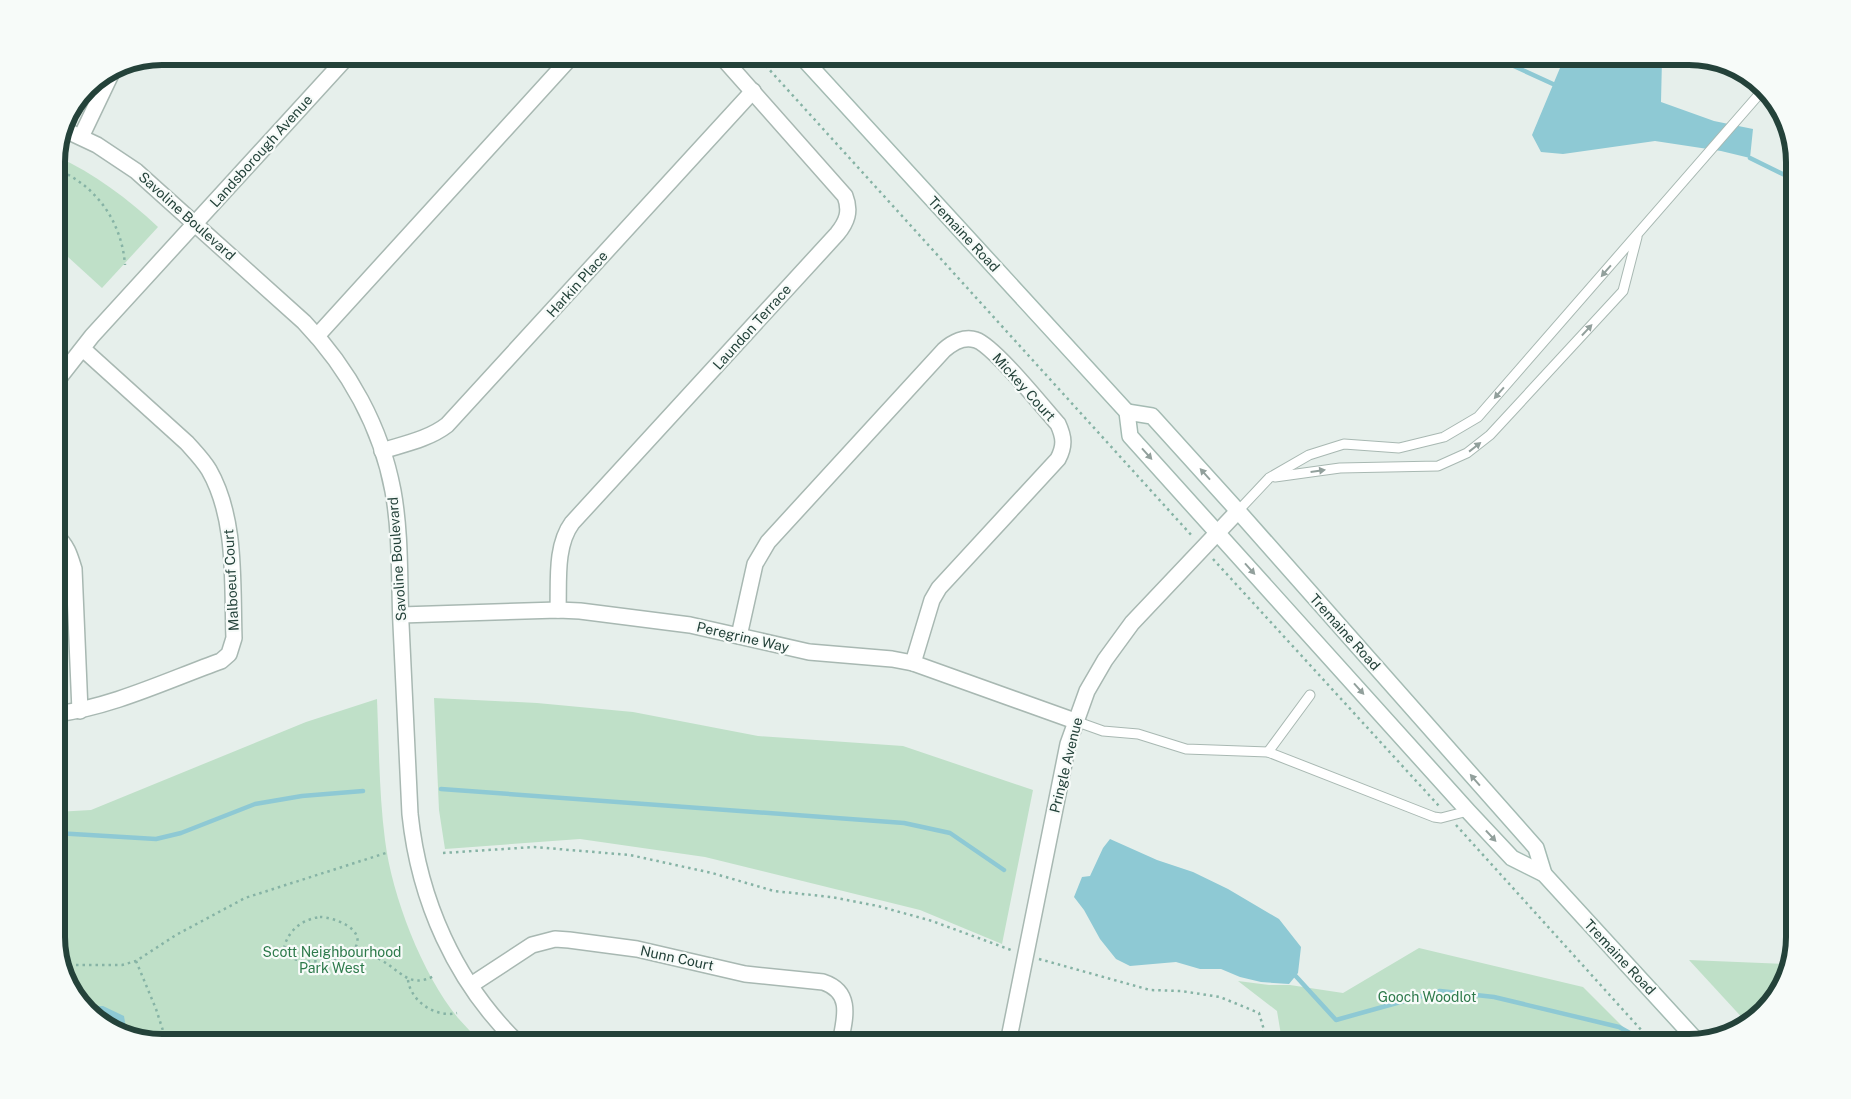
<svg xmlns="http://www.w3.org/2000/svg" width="1851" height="1099" font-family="'Public Sans',sans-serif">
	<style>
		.green { fill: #bfe0c8 }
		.water { fill: #8ec9d4 }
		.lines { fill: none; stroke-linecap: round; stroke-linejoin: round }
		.stream { stroke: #8ec9d4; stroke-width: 4.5 }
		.service-casing { stroke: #a8b8b2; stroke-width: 11 }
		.minor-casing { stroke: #a8b8b2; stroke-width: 18 }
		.tertiary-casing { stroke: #a8b8b2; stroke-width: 18 }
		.secondary-casing { stroke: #a4bbb3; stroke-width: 18 }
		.path { stroke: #86b3a5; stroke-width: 2.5; stroke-dasharray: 2.5 4; stroke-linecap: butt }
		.service { stroke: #fff; stroke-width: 9 }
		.minor { stroke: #fff; stroke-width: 15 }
		.tertiary { stroke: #fff; stroke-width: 15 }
		.secondary { stroke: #fff; stroke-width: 15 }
		.oneway { fill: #92a09c }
		.labels { text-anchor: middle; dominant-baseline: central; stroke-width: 4.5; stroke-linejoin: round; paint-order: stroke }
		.street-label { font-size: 14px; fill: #24423a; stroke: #f7fbf9 }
		.park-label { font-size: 14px; fill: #2d7a4b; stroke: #f7fbf9 }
		.rim { fill: none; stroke: #24423a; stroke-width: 6 }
	</style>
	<rect width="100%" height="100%" fill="#e6efeb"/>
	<!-- green -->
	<g class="green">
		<path d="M56 156C95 174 127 198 158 227L102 288 56 246Z"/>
		<path d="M434 698 537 703 633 712 758 736 903 746 1033 790 1002 944 920 910 705 857 580 839 445 849 439 810Z"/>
		<path d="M377 699C379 746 379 793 385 840 392 896 422 974 458 1018 466 1027 474 1035 482 1043H162L109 1029 71 990 56 944V812L91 810 306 722Z"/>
		<path d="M1419 948 1583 987 1639 1043H1275L1281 1035 1277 1011 1238 981 1269 985H1290L1343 993Z"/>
		<path d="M1689 960 1788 964 1781 990 1747 1023Z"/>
	</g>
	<!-- water -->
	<g class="water">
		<path d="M1565 56H1659L1662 59 1661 102 1714 121 1753 129 1750 158 1721 151 1655 141 1563 154 1541 152 1532 135Z"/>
		<path d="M1110 839 1157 860 1193 872 1228 889 1279 919 1301 947 1298 973 1289 984 1261 982 1240 977 1221 969H1200L1176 962 1130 966 1116 959 1100 939 1084 910 1074 897 1082 877 1090 876 1103 848Z"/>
		<path d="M103 1006 124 1016 127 1034 109 1029 87 1007Z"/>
	</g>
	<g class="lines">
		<!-- stream -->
		<g class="stream">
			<path d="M1492 56 1553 84"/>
			<path d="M1750 158 1795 180"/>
			<path d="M441 789 904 823 950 833 1004 870"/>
			<path d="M56 833 156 839 181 833 255 804 302 796 363 791"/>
			<path d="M1292 972 1336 1020 1440 991 1494 997 1619 1027 1644 1041"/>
		</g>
		<!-- service casing -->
		<g class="service-casing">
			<g id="service">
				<path d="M1275 477 1340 468 1438 466 1467 453 1490 435 1623 291 1637 237"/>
				<path d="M1238 511 1269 478 1309 455 1344 444 1399 448 1444 437 1478 417 1762 91"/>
				<path d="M1075 721 1103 731 1138 734 1186 749 1268 752 1434 817 1441 818 1468 811"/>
				<path d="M1268 752 1310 695"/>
			</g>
		</g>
		<!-- minor casing -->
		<g class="minor-casing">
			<g id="minor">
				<path d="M81 137 113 70"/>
				<path d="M317 336 572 56"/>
				<path d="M382 451C404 444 429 439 447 425L753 91"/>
				<path d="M56 536C67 545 70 556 74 569L80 711"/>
				<path d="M558 610C559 582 555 546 572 523L837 234C847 222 851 211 845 196L721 56"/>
				<path d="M401 615 558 610 580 611 690 625 809 652 892 659 913 663 1075 721"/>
				<path d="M739 636 755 564 768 542 944 350C953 342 965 336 976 340 994 346 1043 407 1058 424 1064 437 1065 446 1058 459L939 588 932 600 913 663"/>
				<path d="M56 714C112 707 168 680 221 661L229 654 234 638C232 583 237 519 209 470 203 460 195 452 187 443L83 349"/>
				<path d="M471 985 532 945 555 939 569 940 637 949 745 974 823 982C853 992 845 1018 840 1043"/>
			</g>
		</g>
		<!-- tertiary casing -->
		<g class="tertiary-casing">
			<g id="tertiary">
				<path d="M63 129 97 145 136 171 304 322C349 369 381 427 393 491 401 535 399 580 401 624 404 687 407 750 410 814 419 900 455 982 518 1043"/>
				<path d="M56 382 92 336 348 56"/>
				<path d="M1008 1043 1068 744 1087 691 1105 660 1132 623 1238 511"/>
			</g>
		</g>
		<!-- secondary casing -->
		<g class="secondary-casing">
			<g id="secondary">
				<path d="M801 56 1127 412 1130 436 1468 811 1512 858 1544 874 1697 1041"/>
				<path d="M1127 412 1152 416 1238 511 1536 848 1544 874"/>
			</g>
		</g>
		<!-- path -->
		<g class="path">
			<path d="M757 56 1193 537"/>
			<path d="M56 169C96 185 122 222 125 265"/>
			<path d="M1213 559 1439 806"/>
			<path d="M1456 825 1653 1043"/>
			<path d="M443 853 534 847 630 855 712 873 774 891 831 897 878 906 932 921 1011 950"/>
			<path d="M320 917C333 917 367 929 355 948 346 963 302 964 288 957L284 948C288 930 303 919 320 917Z"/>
			<path d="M354 949C363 953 373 955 381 960 401 971 409 989 434 976"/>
			<path d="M1039 959 1150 990 1181 991 1220 997 1259 1013 1264 1030 1259 1043"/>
			<path d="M136 961 156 1009 167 1043"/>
			<path d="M63 965H122L136 961 176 935 245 898 389 852"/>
			<path d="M408 980C411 1002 436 1018 457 1013"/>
		</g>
		<!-- service -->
		<use href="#service" class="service"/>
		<!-- minor -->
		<use href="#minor" class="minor"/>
		<!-- tertiary -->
		<use href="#tertiary" class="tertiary"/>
		<!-- secondary -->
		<use href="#secondary" class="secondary"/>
	</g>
	<!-- one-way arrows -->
	<defs><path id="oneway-solid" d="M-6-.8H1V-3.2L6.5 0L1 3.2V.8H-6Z" transform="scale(1.25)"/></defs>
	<g class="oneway">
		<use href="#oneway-solid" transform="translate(1606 271) rotate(131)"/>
		<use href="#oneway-solid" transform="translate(1587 330) rotate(-47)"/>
		<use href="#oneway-solid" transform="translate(1499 393) rotate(131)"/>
		<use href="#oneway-solid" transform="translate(1475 447) rotate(-38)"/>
		<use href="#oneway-solid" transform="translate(1147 454) rotate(48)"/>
		<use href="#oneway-solid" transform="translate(1318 471) rotate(-8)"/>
		<use href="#oneway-solid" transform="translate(1205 474) rotate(-132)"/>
		<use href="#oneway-solid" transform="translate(1250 569) rotate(48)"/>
		<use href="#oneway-solid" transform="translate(1359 689) rotate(48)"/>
		<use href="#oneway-solid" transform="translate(1475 780) rotate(-131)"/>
		<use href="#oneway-solid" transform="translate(1491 836) rotate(47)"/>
	</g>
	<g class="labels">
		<!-- street labels -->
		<g class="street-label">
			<text transform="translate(261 151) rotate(-48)">Landsborough Avenue</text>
			<text transform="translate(187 216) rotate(42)">Savoline Boulevard</text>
			<text transform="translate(964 234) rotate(47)">Tremaine Road</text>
			<text transform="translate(577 284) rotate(-48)">Harkin Place</text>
			<text transform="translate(752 327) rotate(-48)">Laundon Terrace</text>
			<text transform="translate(1024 387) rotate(48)">Mickey Court</text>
			<text transform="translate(397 559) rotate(-94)">Savoline Boulevard</text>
			<text transform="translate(231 580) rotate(-93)">Malboeuf Court</text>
			<text transform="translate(1345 632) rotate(48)">Tremaine Road</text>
			<text transform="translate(743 637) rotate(13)">Peregrine Way</text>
			<text transform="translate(1066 765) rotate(-76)">Pringle Avenue</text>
			<text transform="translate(1620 957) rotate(47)">Tremaine Road</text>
			<text transform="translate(677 958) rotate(12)">Nunn Court</text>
		</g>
		<!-- park labels -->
		<g class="park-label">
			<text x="332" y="952">Scott Neighbourhood<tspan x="332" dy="16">Park West</tspan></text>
			<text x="1427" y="997">Gooch Woodlot</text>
		</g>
	</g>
	<!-- crop -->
	<path d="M0 0H1851V1099H0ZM162 65H1689A97 97 0 0 1 1786 162V937A97 97 0 0 1 1689 1034H162A97 97 0 0 1 65 937V162A97 97 0 0 1 162 65Z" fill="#f7fbf9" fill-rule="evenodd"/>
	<path class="rim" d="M162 65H1689A97 97 0 0 1 1786 162V937A97 97 0 0 1 1689 1034H162A97 97 0 0 1 65 937V162A97 97 0 0 1 162 65Z"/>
</svg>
